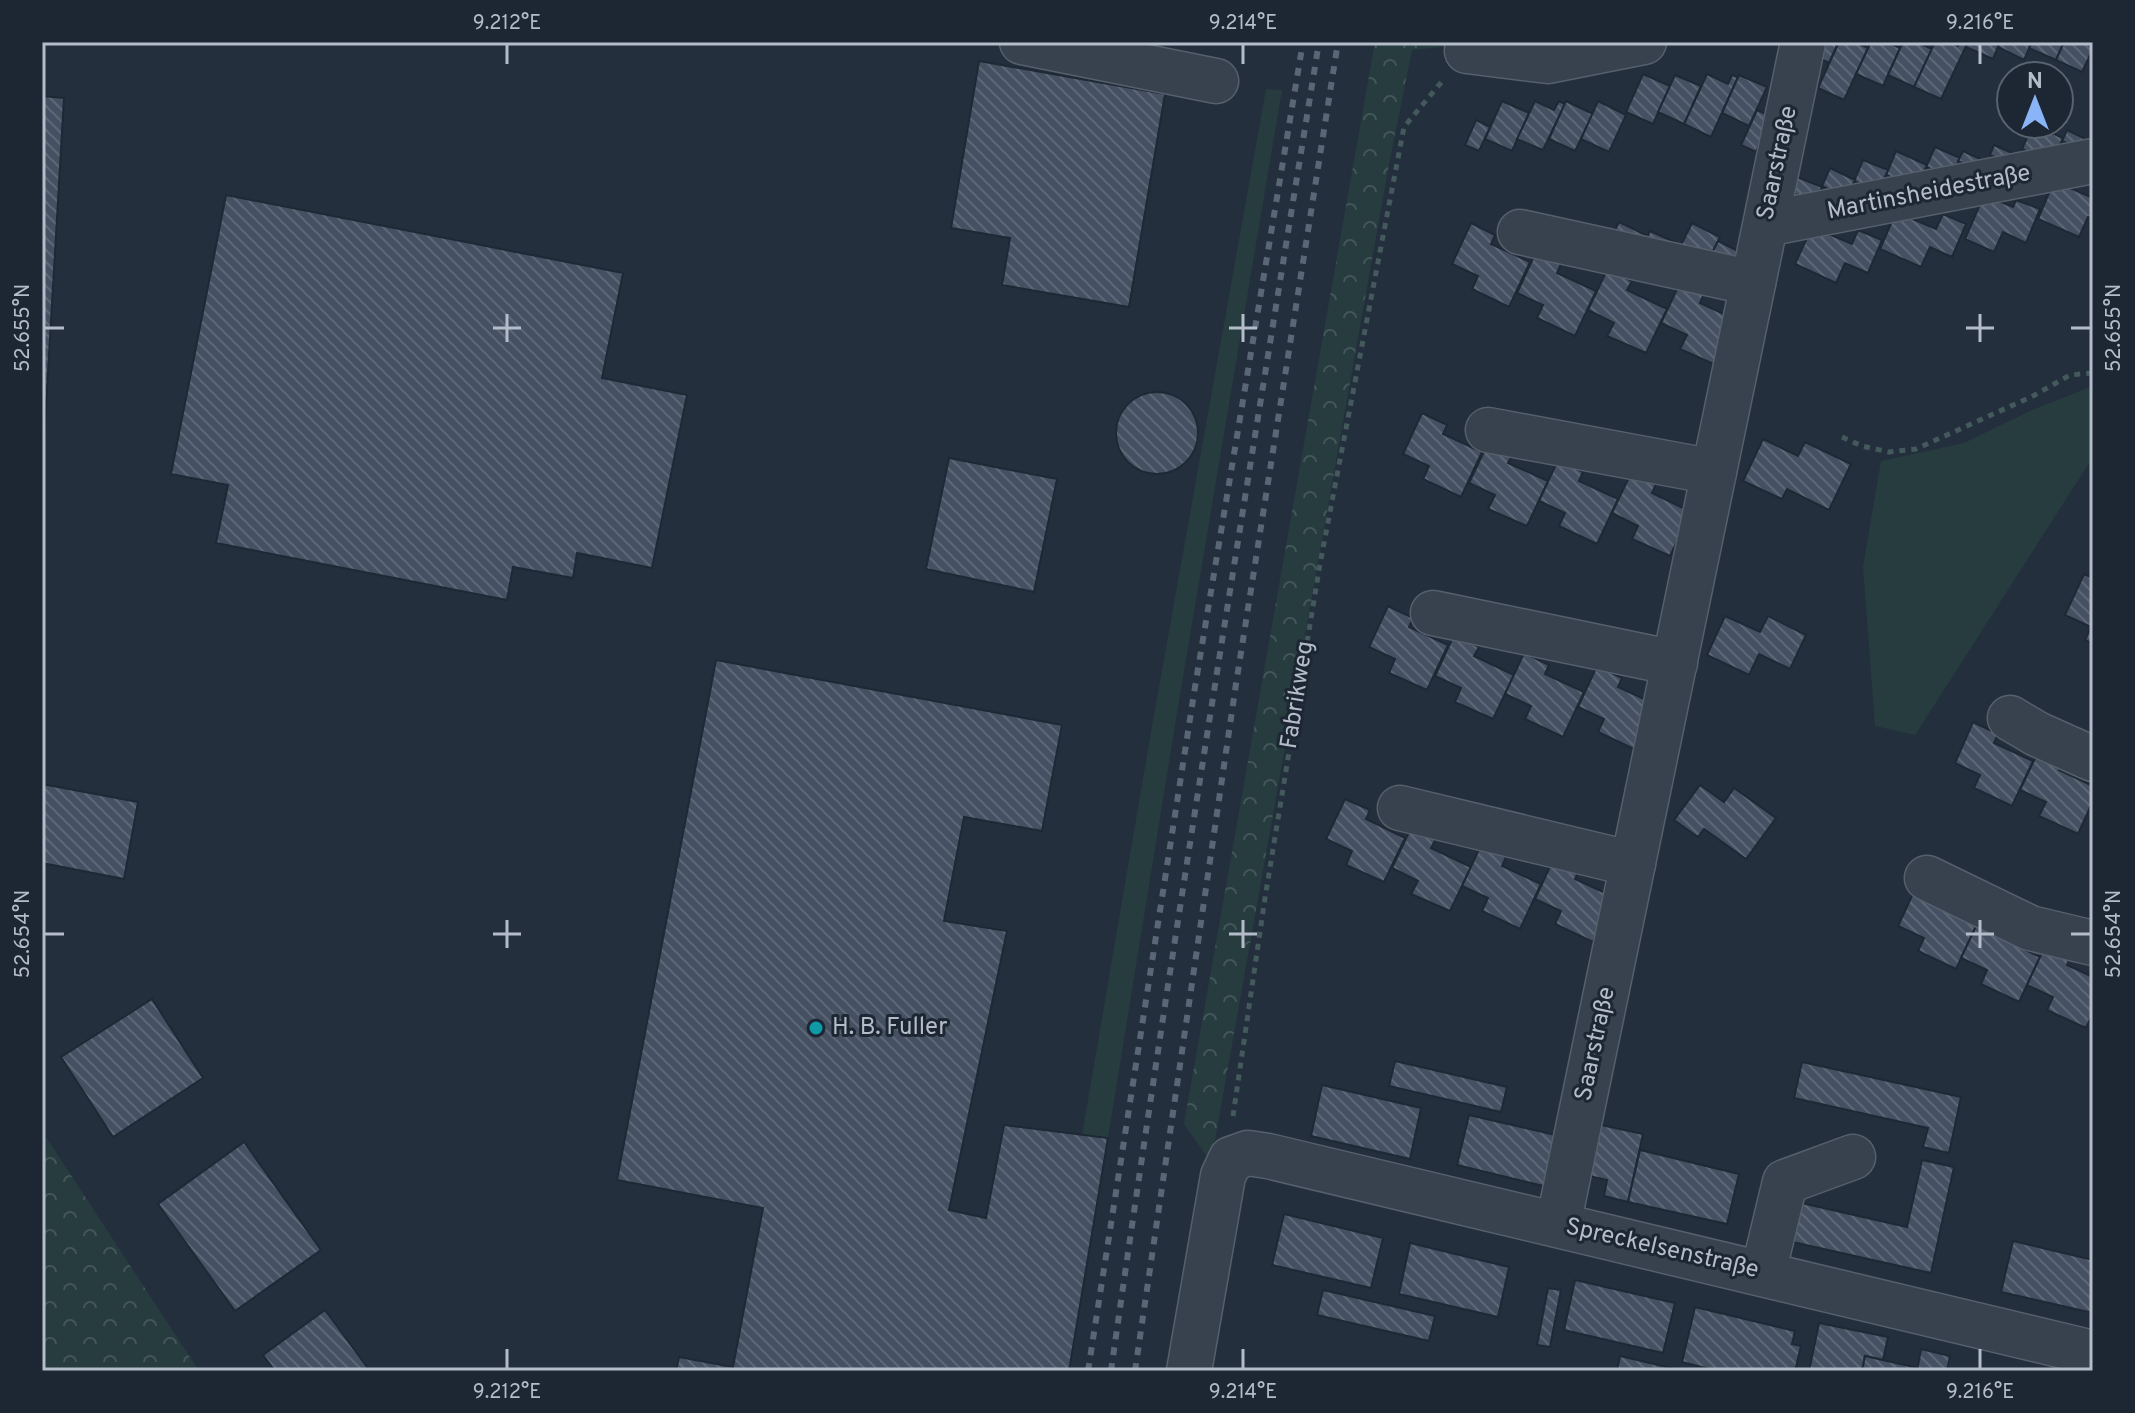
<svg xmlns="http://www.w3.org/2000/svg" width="2135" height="1413" font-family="Overpass,sans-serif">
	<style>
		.green { fill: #263c3f }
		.forest { fill: url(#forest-crowns) }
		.building { fill: url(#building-back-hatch); stroke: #1f2835; stroke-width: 2 }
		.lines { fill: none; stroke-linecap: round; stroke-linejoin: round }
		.minor-casing { stroke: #565f6c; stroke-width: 47 }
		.path { stroke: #44595c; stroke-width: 5; stroke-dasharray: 6 6; stroke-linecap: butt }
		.minor { stroke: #38414e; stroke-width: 44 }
		.rail { stroke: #5a6575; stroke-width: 6; stroke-dasharray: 8 8; stroke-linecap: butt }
		.ticks { fill: none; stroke: #b4bcc9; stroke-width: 3 }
		.culture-dot { fill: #0f9aa8; stroke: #1d2633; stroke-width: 3 }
		.labels { text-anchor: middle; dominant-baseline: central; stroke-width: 6; stroke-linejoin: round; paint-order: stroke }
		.street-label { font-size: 24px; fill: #b4bcc9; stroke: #1d2633 }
		.poi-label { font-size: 24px; fill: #b4bcc9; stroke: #1d2633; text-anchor: start }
		.neatline { fill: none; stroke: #b4bcc9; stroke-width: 3 }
		.ticks-label { font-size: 20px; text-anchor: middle; fill: #b4bcc9 }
	</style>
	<defs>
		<pattern id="forest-crowns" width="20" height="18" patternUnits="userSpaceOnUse" patternTransform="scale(2)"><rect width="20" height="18" fill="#263c3f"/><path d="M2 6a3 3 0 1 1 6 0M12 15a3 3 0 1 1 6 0" fill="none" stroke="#435659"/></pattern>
		<pattern id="building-back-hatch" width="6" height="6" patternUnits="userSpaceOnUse" patternTransform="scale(2)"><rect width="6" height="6" fill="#455162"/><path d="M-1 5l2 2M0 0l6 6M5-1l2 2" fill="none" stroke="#5d6877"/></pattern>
	</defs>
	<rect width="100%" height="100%" fill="#242f3e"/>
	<!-- green -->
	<g class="green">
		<path d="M1266 89 1282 90 1178 707 1108 1138 1082 1135 1151 732Z"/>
		<path d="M2090 387 2093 388V457L1915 735 1875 726 1863 567 1881 461 1964 443 2032 410Z"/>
	</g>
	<!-- forest -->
	<g class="forest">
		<path d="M1375 42H1486L1412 50 1389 164 1211 1162 1184 1124Z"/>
		<path d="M42 1131 199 1371H42Z"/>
	</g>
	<!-- building -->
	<g class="building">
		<path d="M1826 42 1838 43 1829 63 1819 58Z"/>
		<path d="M1839 42H1855L1868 48 1844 100 1818 88Z"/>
		<path d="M1871 42H1887L1900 48 1883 86 1856 74Z"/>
		<path d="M1903 42H1917L1932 49 1914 87 1888 75Z"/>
		<path d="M1935 42H1949L1958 46 1960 42H1968L1941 99 1914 87Z"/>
		<path d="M1968 42H2000L1993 59 1966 47Z"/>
		<path d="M2000 42H2032L2024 60 1998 47Z"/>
		<path d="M2032 42H2064L2056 60 2029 48Z"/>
		<path d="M2064 42H2093V49L2082 72 2056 60Z"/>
		<path d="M979 61 1165 94 1129 307 1002 285 1010 238 951 228Z"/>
		<path d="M1643 74 1670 86 1653 124 1626 112Z"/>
		<path d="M1707 74 1728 84 1732 75 1738 77 1711 137 1684 124Z"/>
		<path d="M1675 75 1701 86 1684 124 1658 112Z"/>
		<path d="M1739 75 1767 87 1749 126 1722 113Z"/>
		<path d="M42 96 64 98 42 476Z"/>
		<path d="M1502 101 1529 113 1512 151 1485 139Z"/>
		<path d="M1535 101 1554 110 1559 101 1565 104 1543 150 1517 139Z"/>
		<path d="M1566 101 1593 114 1575 151 1549 139Z"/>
		<path d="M1598 101 1626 115 1609 152 1581 139Z"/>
		<path d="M1757 110 1772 117 1756 152 1741 145Z"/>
		<path d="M1476 120 1490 127 1479 151 1465 145Z"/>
		<path d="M2033 124 2063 138 2054 158 2046 160 2022 149Z"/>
		<path d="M2067 130 2092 142 2087 152 2062 141Z"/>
		<path d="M1994 145 2019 156 2015 166 1990 155Z"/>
		<path d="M1935 147 1960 158 1951 178 1926 167Z"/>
		<path d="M1896 151 1927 165 1918 183 1911 186 1886 175Z"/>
		<path d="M1963 151 1987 162 1983 172 1958 161Z"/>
		<path d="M1863 160 1888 170 1878 192 1854 181Z"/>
		<path d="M1830 168 1855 180 1846 198 1822 186Z"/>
		<path d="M1797 177 1822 187 1815 203 1790 192Z"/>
		<path d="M2054 181 2093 198V219L2088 217 2079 237 2038 219Z"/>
		<path d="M226 195 623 273 602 378 687 395 652 568 577 553 573 578 513 567 507 600 216 543 228 485 171 474Z"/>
		<path d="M1984 195 2013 207 2016 200 2040 209 2026 243 2003 232 1994 252 1965 239Z"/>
		<path d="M1896 212 1936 229 1943 214 1966 224 1952 257 1930 247 1921 267 1880 249Z"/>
		<path d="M1619 222 1648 236 1640 253 1610 239Z"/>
		<path d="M1471 223 1495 235 1491 244 1530 262 1509 307 1472 289 1478 276 1452 264Z"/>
		<path d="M1692 223 1720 237 1707 263 1679 249Z"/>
		<path d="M1812 227 1852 244 1858 230 1882 240 1868 273 1845 263 1836 283 1795 264Z"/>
		<path d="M1650 231 1679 244 1672 259 1643 246Z"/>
		<path d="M1718 241 1738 251 1729 271 1708 261Z"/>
		<path d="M1536 252 1561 264 1557 273 1596 291 1575 336 1537 318 1543 305 1517 293Z"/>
		<path d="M1607 270 1632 281 1627 290 1667 309 1646 353 1607 336 1614 323 1588 310Z"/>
		<path d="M1680 283 1704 294 1700 303 1739 321 1718 366 1680 349 1687 335 1661 323Z"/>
		<circle cx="1157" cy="433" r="41"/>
		<path d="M1422 413 1447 425 1443 434 1482 452 1461 497 1423 479 1429 466 1403 454Z"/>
		<path d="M1763 439 1798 456 1805 442 1851 464 1829 510 1787 489 1782 499 1743 481Z"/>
		<path d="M1488 443 1513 454 1508 463 1548 481 1527 526 1488 509 1495 495 1469 483Z"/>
		<path d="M949 458 1057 479 1034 592 926 569Z"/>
		<path d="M1558 460 1583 472 1579 481 1618 499 1597 544 1559 526 1565 513 1539 501Z"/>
		<path d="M1631 473 1656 484 1652 493 1691 512 1670 556 1632 539 1638 526 1612 513Z"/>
		<path d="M2084 574 2093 578V644L2085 640 2091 627 2065 615Z"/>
		<path d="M1388 606 1413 618 1409 627 1448 645 1427 690 1389 673 1395 659 1369 647Z"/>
		<path d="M1725 616 1760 632 1768 616 1806 635 1790 669 1759 654 1749 675 1707 655Z"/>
		<path d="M1454 635 1479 647 1474 656 1514 675 1493 719 1455 702 1461 688 1435 676Z"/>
		<path d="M1524 653 1549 665 1545 674 1584 692 1563 737 1525 719 1531 706 1505 694Z"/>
		<path d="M716 660 1062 725 1042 831 964 817 944 921 1007 931 949 1210 986 1218 1004 1125 1108 1138 1069 1371H676L679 1357 733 1367 763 1208 617 1180Z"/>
		<path d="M1597 666 1622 678 1618 687 1657 705 1636 750 1598 732 1604 719 1578 707Z"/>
		<path d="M1973 722 1998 734 1994 743 2033 761 2012 806 1974 788 1980 775 1955 763Z"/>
		<path d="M2039 750 2064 761 2059 770 2093 786V801L2078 834 2039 816 2046 802 2020 790Z"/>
		<path d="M42 784 138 802 124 879 42 863Z"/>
		<path d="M1700 785 1724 802 1734 788 1776 818 1746 859 1704 829 1698 837 1674 820Z"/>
		<path d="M1345 799 1370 810 1366 819 1405 838 1384 882 1346 865 1352 851 1326 839Z"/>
		<path d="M1411 828 1436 839 1431 848 1471 867 1450 911 1411 894 1418 881 1392 868Z"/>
		<path d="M1481 845 1506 857 1502 866 1541 884 1520 929 1482 911 1488 898 1462 886Z"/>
		<path d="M1554 858 1579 870 1575 879 1614 897 1593 942 1555 924 1561 911 1535 899Z"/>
		<path d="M1917 885 1977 924 1956 969 1918 951 1924 938 1898 926Z"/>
		<path d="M1980 918 2001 938 2040 957 2019 1002 1981 984 1987 970 1961 958Z"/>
		<path d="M2046 944 2071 956 2067 965 2093 977V1013L2086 1028 2047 1010 2053 997 2027 985Z"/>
		<path d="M152 999 203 1078 113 1137 61 1057Z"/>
		<path d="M1395 1061 1507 1087 1501 1112 1389 1086Z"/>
		<path d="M1802 1062 1961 1097 1949 1153 1923 1147 1928 1128 1794 1098Z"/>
		<path d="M1322 1085 1421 1108 1410 1159 1311 1136Z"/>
		<path d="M1469 1115 1568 1138 1556 1189 1457 1165Z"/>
		<path d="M1601 1125 1643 1134 1628 1202 1604 1196 1607 1180 1589 1176Z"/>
		<path d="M244 1142 321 1250 235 1311 158 1204Z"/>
		<path d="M1640 1150 1739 1174 1727 1224 1628 1202Z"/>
		<path d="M1922 1160 1954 1167 1931 1273 1788 1241 1797 1202 1907 1227Z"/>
		<path d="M1284 1214 1383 1238 1371 1288 1272 1265Z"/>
		<path d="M2013 1241 2093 1260V1313L2001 1292Z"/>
		<path d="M1410 1243 1509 1267 1498 1317 1399 1294Z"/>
		<path d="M1575 1280 1675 1303 1663 1353 1564 1330Z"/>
		<path d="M1548 1288 1561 1290 1550 1347 1537 1345Z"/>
		<path d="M1323 1290 1435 1316 1429 1341 1317 1315Z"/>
		<path d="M1695 1307 1795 1331 1792 1344 1801 1346 1795 1371H1717L1682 1362Z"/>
		<path d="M325 1310 370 1371H275L263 1355Z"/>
		<path d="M1819 1323 1888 1337 1883 1360 1865 1356 1862 1371H1809Z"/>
		<path d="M1921 1349 1950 1356 1947 1371H1917Z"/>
		<path d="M1620 1356 1684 1371H1617Z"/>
		<path d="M1865 1356 1918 1368 1917 1371H1862Z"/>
	</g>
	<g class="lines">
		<!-- minor casing -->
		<g class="minor-casing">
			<g id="minor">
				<path d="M1022 42 1216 81"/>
				<path d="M1467 51 1548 61 1644 42"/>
				<path d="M1766 224 2093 161"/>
				<path d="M1520 232 1753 283"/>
				<path d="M1488 430 1714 472"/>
				<path d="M1433 613 1675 663"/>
				<path d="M2010 718 2037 734 2093 759"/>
				<path d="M1400 808 1633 864"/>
				<path d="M1927 878 2030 928 2093 943"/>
				<path d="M1558 1225 1803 42"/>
				<path d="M1763 1273 1785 1182 1853 1157"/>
				<path d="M1189 1371 1223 1176 1231 1159 1248 1153 1268 1156 2093 1353"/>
			</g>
		</g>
		<!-- path -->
		<g class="path">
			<path d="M1842 437 1862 446 1889 452 1916 449 2033 396 2070 375 2093 373"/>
			<path d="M1233 1116 1265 898 1320 564 1404 127 1444 79"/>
		</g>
		<!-- minor -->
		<use href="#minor" class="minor"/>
		<!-- rail -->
		<g class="rail">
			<path d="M1088 1371 1195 687 1303 42"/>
			<path d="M1111 1371C1174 927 1247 485 1319 42"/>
			<path d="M1135 1371 1236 684 1338 42"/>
		</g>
	</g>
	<!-- ticks -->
	<path class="ticks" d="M507 44V64M1243 44V64M1980 44V64M507 314V342M1243 314V342M1980 314V342M44 328H64M493 328H521M1229 328H1257M1966 328H1994M2071 328H2091M507 920V948M1243 920V948M1980 920V948M44 934H64M493 934H521M1229 934H1257M1966 934H1994M2071 934H2091M507 1349V1369M1243 1349V1369M1980 1349V1369"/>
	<!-- markers -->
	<circle class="culture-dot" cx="816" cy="1028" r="8"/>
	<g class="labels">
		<!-- street labels -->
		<g class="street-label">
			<text transform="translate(1778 163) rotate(-78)">Saarstraße</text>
			<text transform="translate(1929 193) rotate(-11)">Martinsheidestraße</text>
			<text transform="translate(1298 695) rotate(-81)">Fabrikweg</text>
			<text transform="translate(1596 1044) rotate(-78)">Saarstraße</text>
			<text transform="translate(1662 1249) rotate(13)">Spreckelsenstraße</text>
		</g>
		<!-- poi labels -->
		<g class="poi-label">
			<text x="832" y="1028">H. B. Fuller</text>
		</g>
	</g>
	<!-- border -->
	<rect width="2135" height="1413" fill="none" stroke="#1d2633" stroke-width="88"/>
	<!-- north arrow -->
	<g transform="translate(2035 100)"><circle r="38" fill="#1d2633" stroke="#59626f" stroke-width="2"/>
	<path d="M0-6L14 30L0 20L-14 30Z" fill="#8ab4f8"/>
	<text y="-12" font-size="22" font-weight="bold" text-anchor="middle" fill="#b4bcc9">N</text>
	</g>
	<rect x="44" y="44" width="2047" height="1325" class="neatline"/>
	<g class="ticks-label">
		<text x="507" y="29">9.212°E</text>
		<text x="1243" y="29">9.214°E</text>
		<text x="1980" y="29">9.216°E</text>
		<text transform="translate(22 328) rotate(-90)" y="7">52.655°N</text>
		<text transform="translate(2113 328) rotate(-90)" y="7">52.655°N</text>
		<text transform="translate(22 934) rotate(-90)" y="7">52.654°N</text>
		<text transform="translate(2113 934) rotate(-90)" y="7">52.654°N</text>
		<text x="507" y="1398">9.212°E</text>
		<text x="1243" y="1398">9.214°E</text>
		<text x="1980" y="1398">9.216°E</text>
	</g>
</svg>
